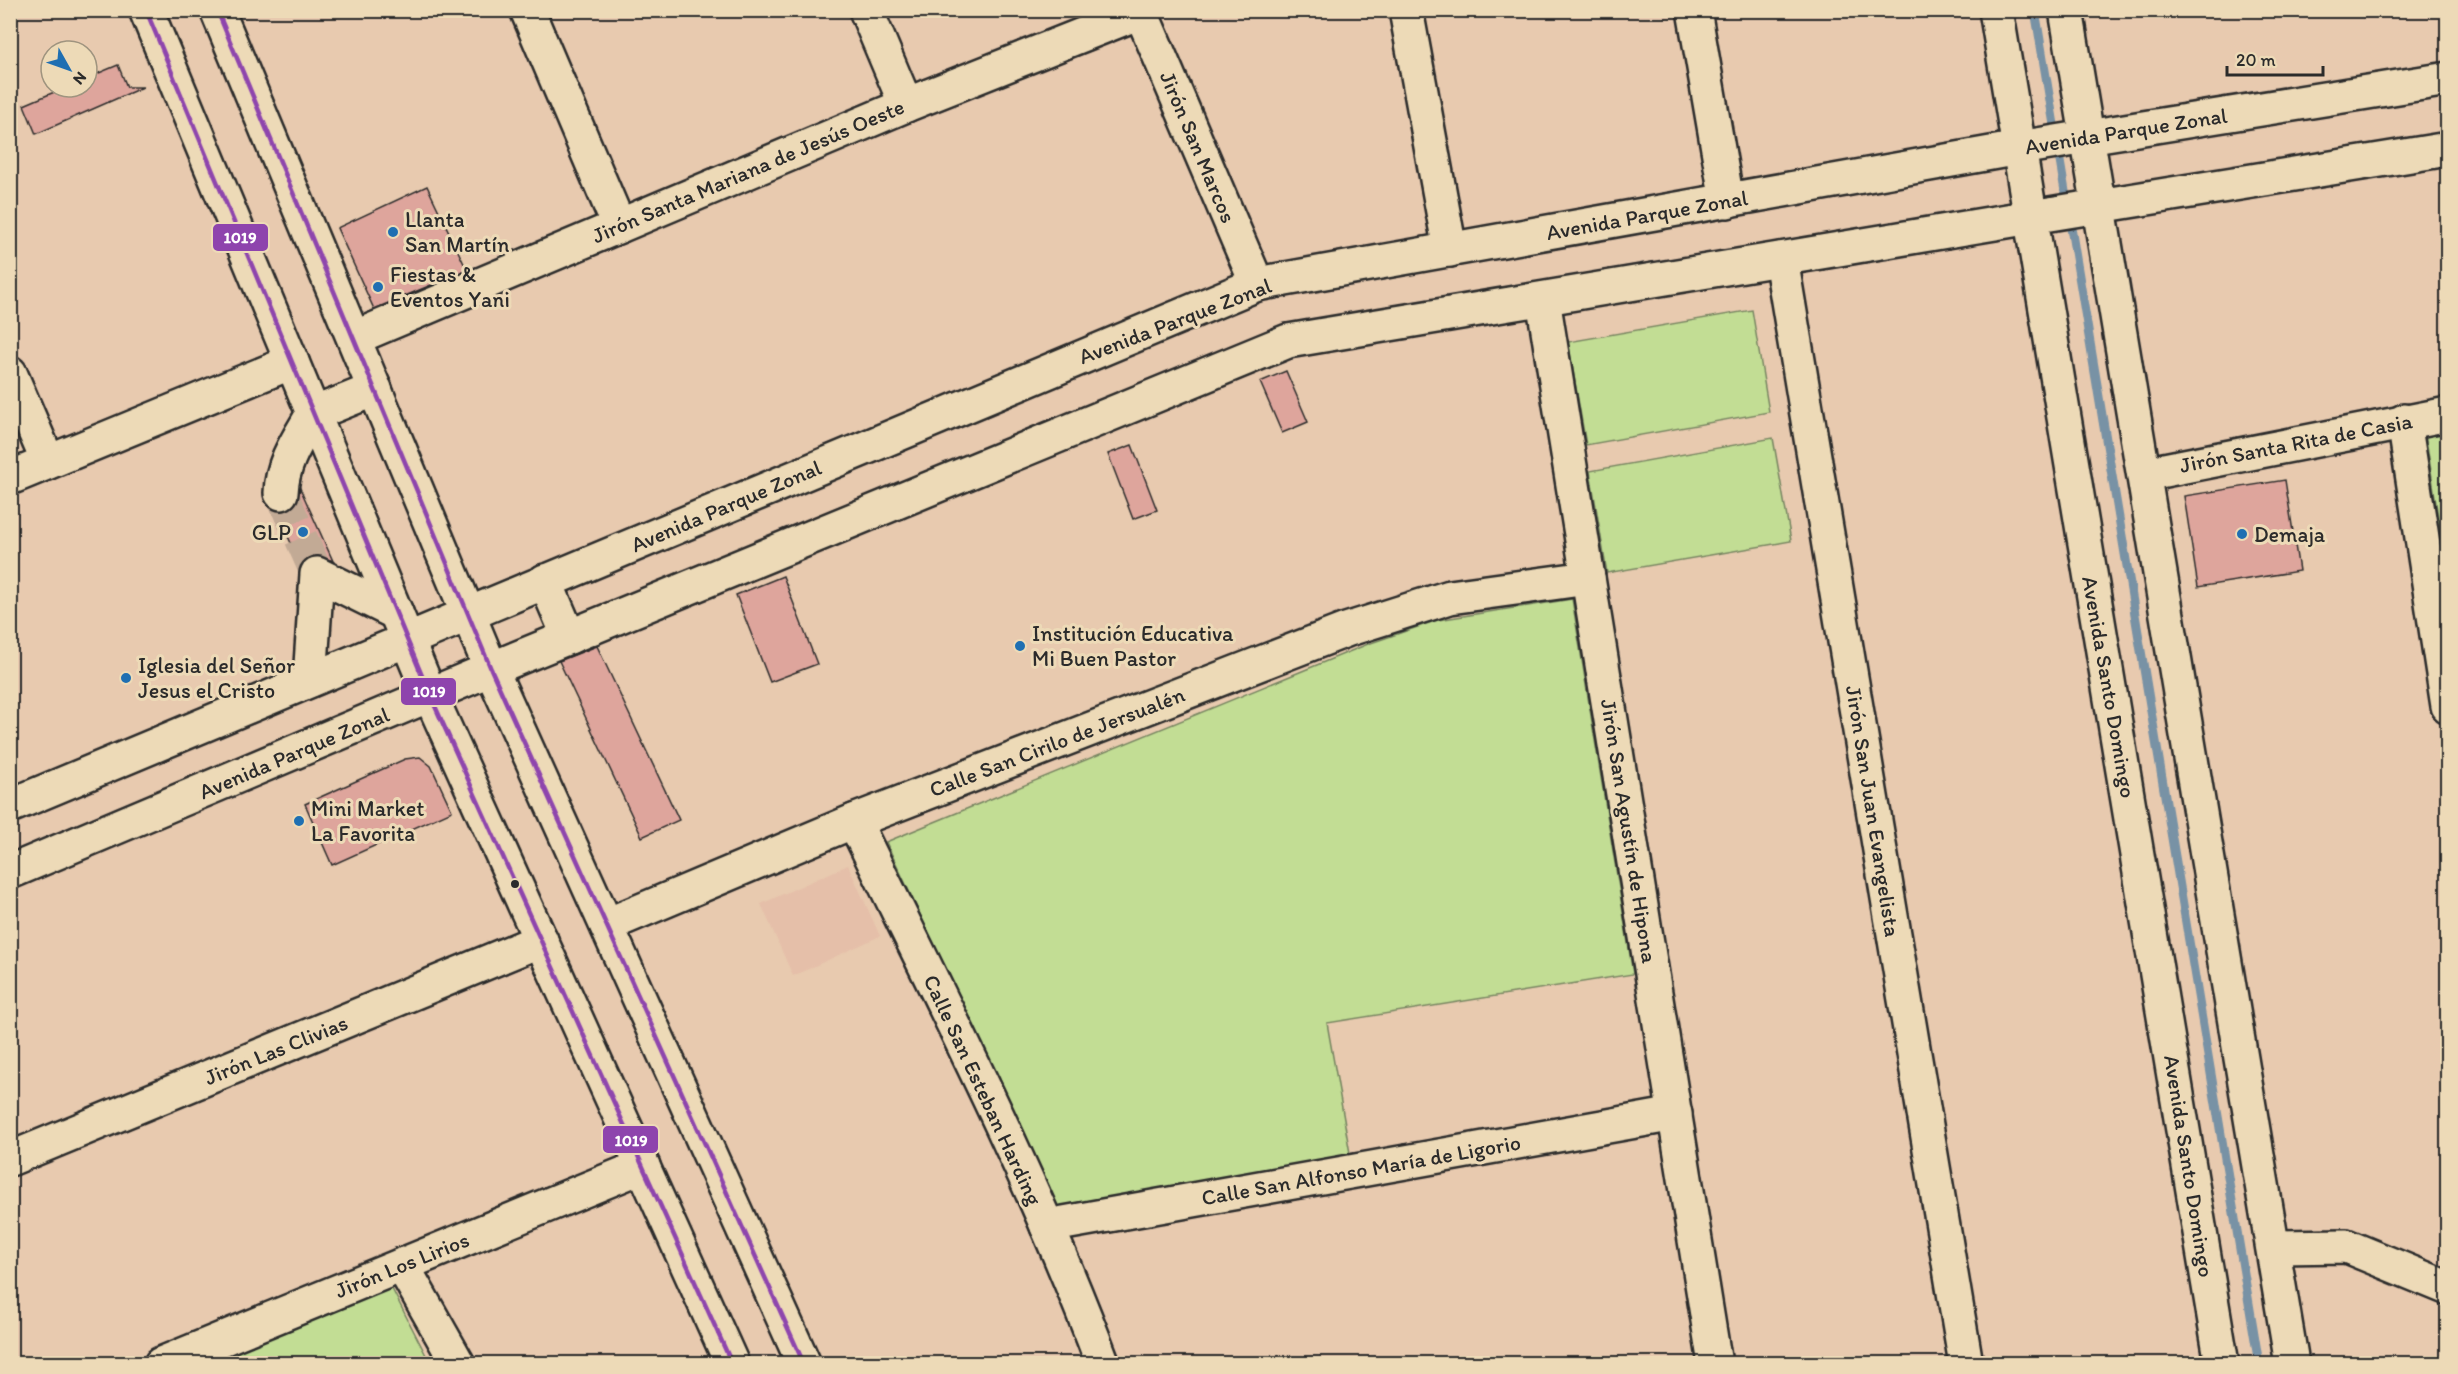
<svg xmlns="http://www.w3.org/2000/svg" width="2458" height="1374" font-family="Itim,sans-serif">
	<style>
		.built { fill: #e5bfa9 }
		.green { fill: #c2dd94; stroke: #768460; stroke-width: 1.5 }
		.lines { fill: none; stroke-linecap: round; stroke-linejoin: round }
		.stream { stroke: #7892a5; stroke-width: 9 }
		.building { fill: #dea59c; stroke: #2b2b2b; stroke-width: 1.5 }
		.minor-tunnel { stroke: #c2aa95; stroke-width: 33; stroke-dasharray: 33 16; stroke-linecap: butt }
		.minor-casing { stroke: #2b2b2b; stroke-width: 38 }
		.major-casing { stroke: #2b2b2b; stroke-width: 38 }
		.minor { stroke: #eddab7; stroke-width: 33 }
		.major { stroke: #eddab7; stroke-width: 33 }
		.bus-1-casing { stroke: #eddab7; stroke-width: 9 }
		.bus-1 { stroke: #8e44ad; stroke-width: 4.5 }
		.poi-dot { fill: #1f6fb2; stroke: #eddab7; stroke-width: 2 }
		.bus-dot { fill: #2b2b2b; stroke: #eddab7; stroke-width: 2 }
		.labels { text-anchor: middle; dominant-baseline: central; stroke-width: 6; stroke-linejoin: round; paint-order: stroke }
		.street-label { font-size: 22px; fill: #2b2b2b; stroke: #eddab7 }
		.poi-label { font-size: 22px; fill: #2b2b2b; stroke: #eddab7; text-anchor: start }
		.line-badge { stroke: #eddab7; stroke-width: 2 }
		.badge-label { font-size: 16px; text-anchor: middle; font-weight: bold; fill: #fff }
	</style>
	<rect width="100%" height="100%" fill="#e8caaf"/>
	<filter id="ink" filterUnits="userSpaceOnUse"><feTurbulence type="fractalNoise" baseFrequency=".0167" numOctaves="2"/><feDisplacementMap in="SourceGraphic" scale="12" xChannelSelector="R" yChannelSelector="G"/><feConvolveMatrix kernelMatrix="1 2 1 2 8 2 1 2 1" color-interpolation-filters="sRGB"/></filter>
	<g filter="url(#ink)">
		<!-- built -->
		<path class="built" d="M848 865 880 936 793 976 761 904Z"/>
		<!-- green -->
		<g class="green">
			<path d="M1752 310 1769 412 1586 445 1568 342Z"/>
			<path d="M2447 429V575L2425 432Z"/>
			<path d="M1773 438 1791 541 1607 573 1590 471Z"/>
			<path d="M1572 599 1633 974 1327 1023 1351 1159 1059 1210 886 842 1368 644 1438 620Z"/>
			<path d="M390 1285 430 1363 208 1364Z"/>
		</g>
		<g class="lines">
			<!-- stream -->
			<path class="stream" d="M2035 10 2259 1364"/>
		</g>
		<!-- building -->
		<g class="building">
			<path d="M118 65 127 87H143L36 134 24 105 66 87H87V78Z"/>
			<path d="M427 186 467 270 374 309 337 228Z"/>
			<path d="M1286 371 1308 422 1282 433 1260 382Z"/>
			<path d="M1132 445 1157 510 1133 519 1108 454Z"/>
			<path d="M2285 480 2299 571 2198 587 2184 496Z"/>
			<path d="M300 488 333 561 316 555 307 558 301 565 276 510H288L296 504Z"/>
			<path d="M783 576 817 664 770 682 736 595Z"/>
			<path d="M597 646 679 820 642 837 559 661Z"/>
			<path d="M420 757 431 766 452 811 332 865 305 804 405 759Z"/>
		</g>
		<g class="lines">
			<!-- minor-tunnel -->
			<path class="minor-tunnel" d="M281 493 317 574"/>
			<!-- minor casing -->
			<g class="minor-casing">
				<g id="minor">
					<path d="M527 10 619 226"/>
					<path d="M866 10 906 105"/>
					<path d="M1140 10 1257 284"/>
					<path d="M1406 10 1450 250"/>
					<path d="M1694 10 1727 201"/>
					<path d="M2066 10 2292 1364"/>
					<path d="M2019 148 2448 79"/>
					<path d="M2031 217 2448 149"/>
					<path d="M1781 259 1966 1364"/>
					<path d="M1543 299 1715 1364"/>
					<path d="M354 338 906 105 1145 10"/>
					<path d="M10 373 48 462"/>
					<path d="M2404 421 2448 706"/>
					<path d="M2144 474 2448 414"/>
					<path d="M10 478 292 362"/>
					<path d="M281 493C282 462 298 440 313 414"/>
					<path d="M310 680 317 574 396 613"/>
					<path d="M854 821C941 1000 1033 1177 1103 1364"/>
					<path d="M607 925 854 821 1346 630 1450 597 1588 578"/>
					<path d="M10 1159 541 940"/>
					<path d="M1047 1226 1675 1114"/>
					<path d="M2273 1247 2346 1246 2448 1288"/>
					<path d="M402 1265 458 1364"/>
					<path d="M161 1364 643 1166"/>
				</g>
			</g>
			<!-- major casing -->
			<g class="major-casing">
				<g id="major">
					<path d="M146 10 430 695 732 1364"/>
					<path d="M217 10 491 669 804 1364"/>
					<path d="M1996 10 2222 1364"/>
					<path d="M313 414 375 389"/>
					<path d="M545 581 569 637"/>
					<path d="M10 806 1257 284 2019 148"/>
					<path d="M10 872 491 669 1288 341 2031 217"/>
				</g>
			</g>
			<!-- minor -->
			<use href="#minor" class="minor"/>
			<!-- major -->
			<use href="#major" class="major"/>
			<!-- bus-1 casing -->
			<g class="bus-1-casing">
				<g id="bus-1">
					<path d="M146 10 430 695 732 1364"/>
					<path d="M217 10 491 669 804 1364"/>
				</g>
			</g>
			<!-- bus-1 -->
			<use href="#bus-1" class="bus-1"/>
		</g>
	</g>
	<!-- markers -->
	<g class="poi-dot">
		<circle cx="393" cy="232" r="6"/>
		<circle cx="378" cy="287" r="6"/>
		<circle cx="303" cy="532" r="6"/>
		<circle cx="2242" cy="534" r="6"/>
		<circle cx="1020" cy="646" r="6"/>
		<circle cx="126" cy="678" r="6"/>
		<circle cx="299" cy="821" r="6"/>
	</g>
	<circle class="bus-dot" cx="515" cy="884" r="5"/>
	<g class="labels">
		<!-- street labels -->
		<g class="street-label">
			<text transform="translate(2126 131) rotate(-9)">Avenida Parque Zonal</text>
			<text transform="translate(1198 147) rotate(67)">Jirón San Marcos</text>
			<text transform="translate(748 171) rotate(-23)">Jirón Santa Mariana de Jesús Oeste</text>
			<text transform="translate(1647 215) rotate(-10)">Avenida Parque Zonal</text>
			<text transform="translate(1175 321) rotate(-21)">Avenida Parque Zonal</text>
			<text transform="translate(2296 443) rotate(-11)">Jirón Santa Rita de Casia</text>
			<text transform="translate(726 506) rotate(-23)">Avenida Parque Zonal</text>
			<text transform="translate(2109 687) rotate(80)">Avenida Santo Domingo</text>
			<text transform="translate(1057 742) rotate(-21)">Calle San Cirilo de Jersualén</text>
			<text transform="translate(294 753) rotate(-23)">Avenida Parque Zonal</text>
			<text transform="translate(1873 811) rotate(81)">Jirón San Juan Evangelista</text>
			<text transform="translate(1629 831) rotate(81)">Jirón San Agustín de Hipona</text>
			<text transform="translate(276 1050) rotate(-22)">Jirón Las Clivias</text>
			<text transform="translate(983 1090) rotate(65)">Calle San Esteban Harding</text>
			<text transform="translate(2189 1166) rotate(81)">Avenida Santo Domingo</text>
			<text transform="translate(1361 1170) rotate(-10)">Calle San Alfonso María de Ligorio</text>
			<text transform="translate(402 1265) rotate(-22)">Jirón Los Lirios</text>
		</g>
		<!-- poi labels -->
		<g class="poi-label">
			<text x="405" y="219">Llanta<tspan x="405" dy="25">San Martín</tspan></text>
			<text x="390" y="274">Fiestas &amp;<tspan x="390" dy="25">Eventos Yani</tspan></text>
			<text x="291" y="532" text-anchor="end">GLP</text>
			<text x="2254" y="534">Demaja</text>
			<text x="1032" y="633">Institución Educativa<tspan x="1032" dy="25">Mi Buen Pastor</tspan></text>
			<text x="138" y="665">Iglesia del Señor<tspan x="138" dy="25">Jesus el Cristo</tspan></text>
			<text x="311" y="808">Mini Market<tspan x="311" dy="25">La Favorita</tspan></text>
		</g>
	</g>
	<g class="line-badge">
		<rect x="212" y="223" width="57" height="29" rx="6" fill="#8e44ad"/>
		<rect x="400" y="677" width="57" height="29" rx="6" fill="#8e44ad"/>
		<rect x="602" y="1125" width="57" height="29" rx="6" fill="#8e44ad"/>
	</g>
	<g class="badge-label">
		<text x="240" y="243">1019</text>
		<text x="429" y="697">1019</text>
		<text x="631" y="1146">1019</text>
	</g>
	<!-- margin -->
	<rect width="2458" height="1374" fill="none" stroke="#eddab7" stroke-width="36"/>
	<rect x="18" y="18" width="2422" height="1338" fill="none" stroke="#2b2b2b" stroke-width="2" filter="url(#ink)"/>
	<!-- north arrow -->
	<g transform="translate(69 69) rotate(130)"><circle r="28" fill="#eddab7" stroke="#9f947f" stroke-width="1.5"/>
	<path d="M0-4.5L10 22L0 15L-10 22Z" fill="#1f6fb2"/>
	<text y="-9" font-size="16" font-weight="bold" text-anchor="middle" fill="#2b2b2b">N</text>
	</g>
	<!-- scale -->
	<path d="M2227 66v9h96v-9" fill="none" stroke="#2b2b2b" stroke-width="3"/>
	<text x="2236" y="66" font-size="18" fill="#2b2b2b" stroke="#eddab7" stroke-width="4.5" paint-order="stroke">20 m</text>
</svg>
